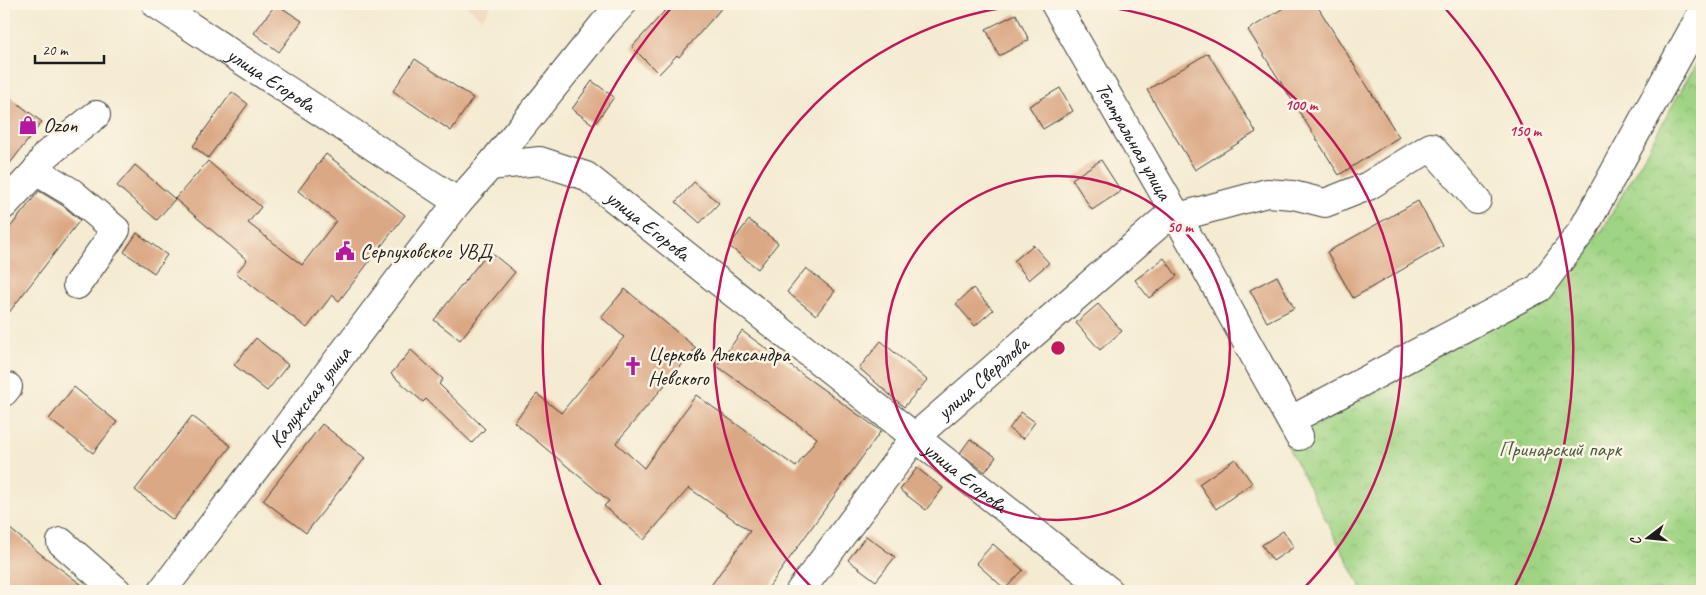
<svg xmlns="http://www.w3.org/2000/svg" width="1706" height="595" font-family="Caveat,sans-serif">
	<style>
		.built { fill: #f1d5bd }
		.park { fill: url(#park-crowns); stroke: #5e7850 }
		.building { fill: #dba885 }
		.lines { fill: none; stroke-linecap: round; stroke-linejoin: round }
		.minor-casing { stroke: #3c3b37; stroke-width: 30 }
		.minor { stroke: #fff; stroke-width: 28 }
		.ring { fill: none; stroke: #c2185b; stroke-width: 2.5 }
		.labels { text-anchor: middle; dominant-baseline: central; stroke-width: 5; stroke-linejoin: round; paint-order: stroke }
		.street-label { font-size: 21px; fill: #1c1c1c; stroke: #fcf5e5 }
		.poi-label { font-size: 21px; fill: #1c1c1c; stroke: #fcf5e5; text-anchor: start }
		.park-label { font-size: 21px; fill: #4a5c41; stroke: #fcf5e5 }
		.centre { fill: #c2185b; stroke: #fcf5e5; stroke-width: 2.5 }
		.ring-label { font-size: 15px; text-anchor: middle; font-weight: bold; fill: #c2185b; stroke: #fcf5e5; stroke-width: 5; stroke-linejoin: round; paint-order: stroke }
	</style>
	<defs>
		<pattern id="park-crowns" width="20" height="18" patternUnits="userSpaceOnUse" patternTransform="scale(1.25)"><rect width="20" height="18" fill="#a0d485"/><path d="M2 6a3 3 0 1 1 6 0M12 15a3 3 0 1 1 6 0" fill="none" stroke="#89b572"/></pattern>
	</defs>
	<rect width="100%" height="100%" fill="#fcf5e5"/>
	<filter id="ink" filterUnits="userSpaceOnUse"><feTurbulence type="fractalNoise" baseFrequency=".02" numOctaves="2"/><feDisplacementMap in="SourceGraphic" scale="10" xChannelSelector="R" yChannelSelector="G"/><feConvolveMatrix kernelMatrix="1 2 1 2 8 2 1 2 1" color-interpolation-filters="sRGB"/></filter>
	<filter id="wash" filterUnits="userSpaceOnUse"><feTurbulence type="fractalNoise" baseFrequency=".0096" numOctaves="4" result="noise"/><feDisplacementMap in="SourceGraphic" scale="20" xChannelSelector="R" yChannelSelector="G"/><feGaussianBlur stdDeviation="1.12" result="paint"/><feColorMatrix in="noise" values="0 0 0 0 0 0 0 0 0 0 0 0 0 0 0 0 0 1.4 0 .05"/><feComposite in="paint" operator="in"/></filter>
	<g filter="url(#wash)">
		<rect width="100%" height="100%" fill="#f4ebd2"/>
		<!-- built -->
		<path class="built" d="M465 4H492L482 19Z"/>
		<!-- park -->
		<path class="park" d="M1702 53V591H1363L1286 443 1550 292 1603 229Z"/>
		<g id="blocks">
			<!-- building -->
			<g class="building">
				<path d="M276 4 302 21 279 52 254 33Z"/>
				<path d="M671 4H725L679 57 677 55 659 74 632 47Z"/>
				<path d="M1290 4H1316L1399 137 1339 175 1248 30Z"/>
				<path d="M1016 14 1029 40 999 56 986 29Z"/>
				<path d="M1208 53 1256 132 1195 170 1147 90Z"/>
				<path d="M415 59 473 98 451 131 393 91Z"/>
				<path d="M592 81 614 97 594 125 572 109Z"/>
				<path d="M1060 88 1073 111 1043 129 1029 106Z"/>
				<path d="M232 92 248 104 208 158 193 146Z"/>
				<path d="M4 93 42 122 4 171Z"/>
				<path d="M326 154 405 215 339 301 332 295 307 328 236 273 247 260 175 199 208 161 261 207 248 223 302 265 336 221 298 191Z"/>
				<path d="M1101 160 1121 191 1092 210 1072 179Z"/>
				<path d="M135 165 175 199 157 220 117 186Z"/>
				<path d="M694 182 719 203 700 223 676 202Z"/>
				<path d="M39 191 62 205 80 220 4 319V235Z"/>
				<path d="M1418 201 1443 246 1353 298 1327 252Z"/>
				<path d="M749 220 778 243 758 269 729 246Z"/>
				<path d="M137 233 167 255 154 273 124 252Z"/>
				<path d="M1033 245 1049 263 1029 280 1014 261Z"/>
				<path d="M489 251 515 272 460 340 434 320Z"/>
				<path d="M1164 258 1177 276 1149 298 1135 280Z"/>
				<path d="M806 268 835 291 816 315 787 292Z"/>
				<path d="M1277 276 1294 308 1267 322 1250 290Z"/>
				<path d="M973 288 993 310 975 326 956 304Z"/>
				<path d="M625 289 696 348 616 443 644 468 696 395 796 467 817 438 717 366 742 331 881 431 766 591H707L750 531 689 488 644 540 604 506 609 501 514 422 537 394 561 413 624 337 601 317Z"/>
				<path d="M1098 304 1122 331 1100 350 1076 323Z"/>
				<path d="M256 338 288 365 267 391 234 365Z"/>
				<path d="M881 341 927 380 904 407 859 368Z"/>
				<path d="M411 350 443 379 439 384 485 429 472 443 426 399 423 402 391 374Z"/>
				<path d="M74 387 117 422 93 453 49 419Z"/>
				<path d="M1021 412 1035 422 1023 439 1009 429Z"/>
				<path d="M192 416 231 446 173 520 135 490Z"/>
				<path d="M322 424 365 458 306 533 263 500Z"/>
				<path d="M970 439 996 457 985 472 960 453Z"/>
				<path d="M1235 459 1252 483 1216 509 1199 484Z"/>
				<path d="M917 468 943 488 926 510 900 490Z"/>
				<path d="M4 524 42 555 90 591H4Z"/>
				<path d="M1283 531 1294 547 1273 561 1262 545Z"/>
				<path d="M866 536 895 557 876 581 848 560Z"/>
				<path d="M993 544 1023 570 1005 589 976 563Z"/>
			</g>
		</g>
	</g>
	<g filter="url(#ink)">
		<use href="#blocks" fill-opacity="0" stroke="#3c3b37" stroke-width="1"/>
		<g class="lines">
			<!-- minor casing -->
			<g class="minor-casing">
				<g id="minor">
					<path id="s1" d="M156 4 458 202"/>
					<path id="s2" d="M1055 4 1174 211 1299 436"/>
					<path d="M490 166 603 25 622 4"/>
					<path d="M36 171 46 155 96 115"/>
					<path d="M4 205 36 171 71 192 116 230 77 285"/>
					<path d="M1178 217 1267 193 1293 195 1325 203 1368 186 1431 147 1477 200"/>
					<path d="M4 392 8 387"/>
					<path d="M1291 420 1539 288 1582 231 1702 13"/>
					<path d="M61 542 117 591"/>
					<path id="s3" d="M162 591 458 202 490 166 540 161 586 176 1109 591"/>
					<path id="s4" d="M800 591 916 436 1174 211"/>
				</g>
			</g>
			<!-- minor -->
			<use href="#minor" class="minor"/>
		</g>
	</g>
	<!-- distance rings -->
	<g class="ring">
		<circle cx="1058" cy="348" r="172"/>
		<path d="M815 591A344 344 0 1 1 1301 591"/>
		<path d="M603 590A515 515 0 0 1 672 7M1444 7A515 515 0 0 1 1513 590"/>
	</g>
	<!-- icons -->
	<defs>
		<g id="shop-bare" transform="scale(1.5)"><path d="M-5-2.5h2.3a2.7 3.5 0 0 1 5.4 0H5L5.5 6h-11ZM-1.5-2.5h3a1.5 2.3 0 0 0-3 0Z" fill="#b5179e" stroke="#fcf5e5" stroke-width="2.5" paint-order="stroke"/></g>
		<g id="civic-bare" transform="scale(1.5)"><path d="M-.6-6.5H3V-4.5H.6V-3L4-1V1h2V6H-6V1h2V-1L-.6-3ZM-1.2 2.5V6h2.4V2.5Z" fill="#b5179e" stroke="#fcf5e5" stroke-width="2.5" paint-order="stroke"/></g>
		<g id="church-bare" transform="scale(1.5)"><path d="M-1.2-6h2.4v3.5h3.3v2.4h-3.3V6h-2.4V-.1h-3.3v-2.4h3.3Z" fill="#b5179e" stroke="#fcf5e5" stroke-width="2.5" paint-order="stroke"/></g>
	</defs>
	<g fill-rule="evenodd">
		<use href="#shop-bare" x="28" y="125"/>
		<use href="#civic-bare" x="345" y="251"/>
		<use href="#church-bare" x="633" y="366"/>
	</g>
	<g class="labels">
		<!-- street labels -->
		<g class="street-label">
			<text stroke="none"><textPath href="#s1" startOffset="138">улица Егорова</textPath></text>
			<text stroke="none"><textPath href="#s2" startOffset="158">Театральная улица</textPath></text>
			<text stroke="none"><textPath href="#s3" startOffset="715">улица Егорова</textPath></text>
			<text stroke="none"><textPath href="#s4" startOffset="282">улица Свердлова</textPath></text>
			<text stroke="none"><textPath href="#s3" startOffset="244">Калужская улица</textPath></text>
			<text stroke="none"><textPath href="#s3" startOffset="1120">улица Егорова</textPath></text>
		</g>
		<!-- poi labels -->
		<g class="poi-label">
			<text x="43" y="125">Ozon</text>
			<text x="360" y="251">Серпуховское УВД</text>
			<text x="648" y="354">Церковь Александра<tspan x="648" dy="24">Невского</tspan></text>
		</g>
		<!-- park labels -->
		<g class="park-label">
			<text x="1560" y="449">Принарский парк</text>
		</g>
	</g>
	<circle cx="1058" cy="348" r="8" class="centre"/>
	<g class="ring-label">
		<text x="1301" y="110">100 m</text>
		<text x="1525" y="136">150 m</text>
		<text x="1180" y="232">50 m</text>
	</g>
	<!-- margin -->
	<rect width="1706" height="595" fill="none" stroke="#fcf5e5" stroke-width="20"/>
	<!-- north arrow -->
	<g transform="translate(1648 538) rotate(254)" stroke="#fcf5e5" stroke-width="4" paint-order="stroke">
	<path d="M0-4L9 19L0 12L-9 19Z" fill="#1c1c1c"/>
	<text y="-8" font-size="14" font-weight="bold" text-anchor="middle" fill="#1c1c1c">С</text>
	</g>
	<!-- scale -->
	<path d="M35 55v8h69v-8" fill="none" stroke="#1c1c1c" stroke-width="2.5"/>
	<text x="42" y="55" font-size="15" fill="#1c1c1c" stroke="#fcf5e5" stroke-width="4" paint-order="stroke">20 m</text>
</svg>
